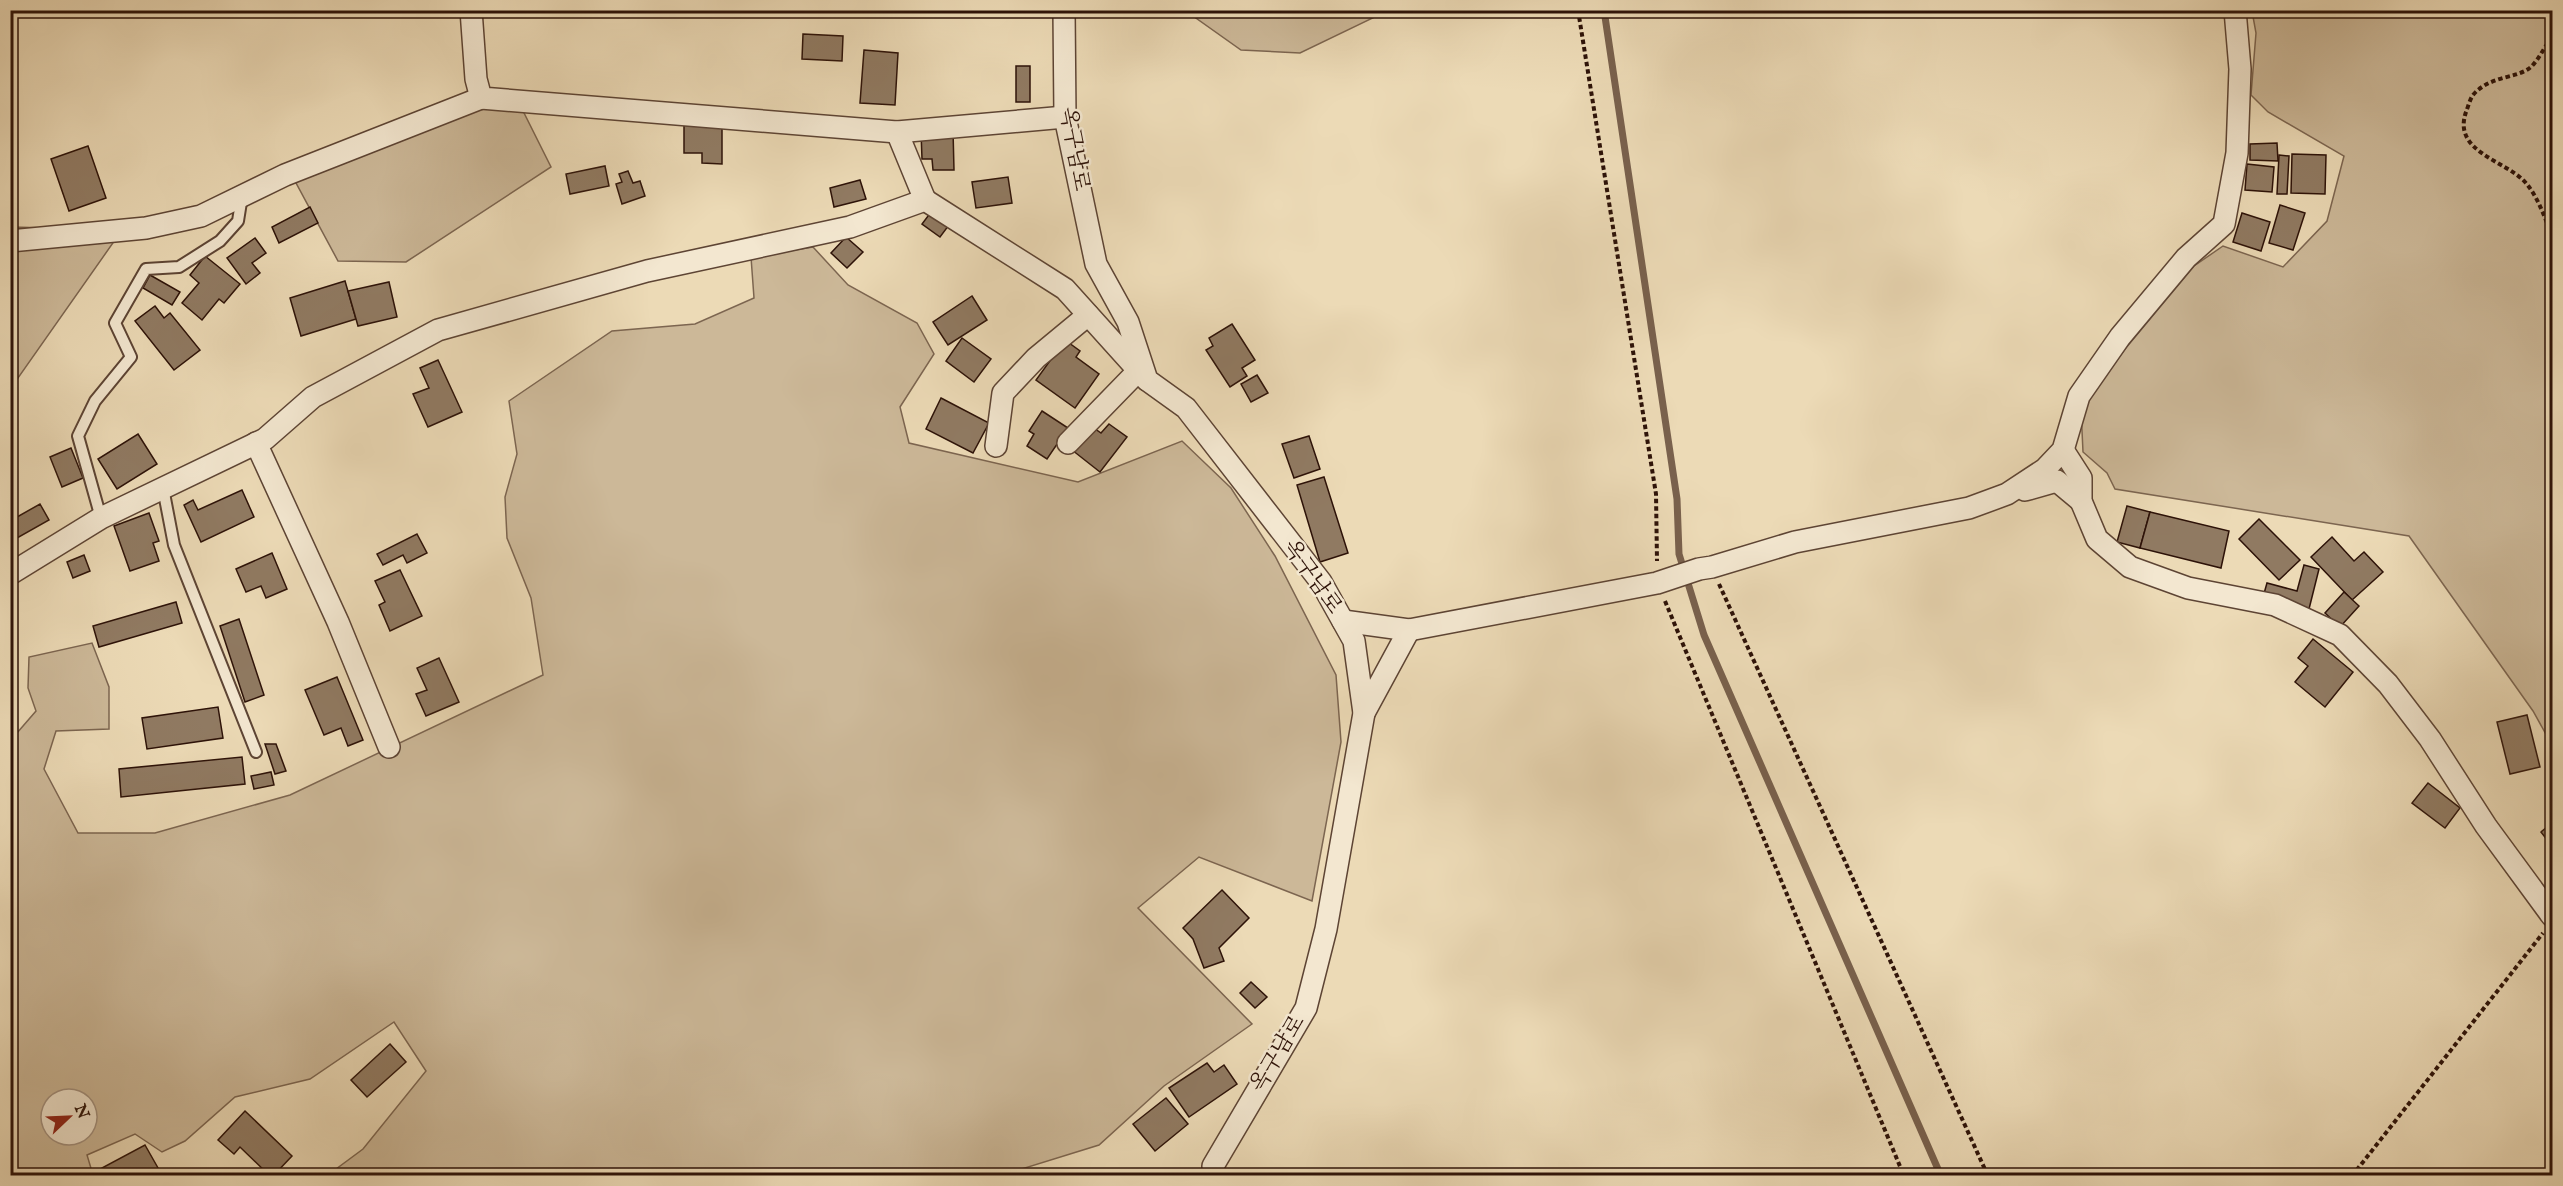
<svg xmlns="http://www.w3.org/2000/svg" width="2563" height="1186" font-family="'IM FELL English','Noto Serif KR',serif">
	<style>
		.green { fill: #ccb898; stroke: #7c6550; stroke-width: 1.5; fill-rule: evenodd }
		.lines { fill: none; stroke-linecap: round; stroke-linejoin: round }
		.stream { stroke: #79614d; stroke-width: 7 }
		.building { fill: #907a62; stroke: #2d1208; stroke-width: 1.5 }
		.lane-casing { stroke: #5d4434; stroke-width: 14 }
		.street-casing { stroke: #5d4434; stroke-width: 24 }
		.path { stroke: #2d1208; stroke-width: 4; stroke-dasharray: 4.5 3; stroke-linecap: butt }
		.lane { stroke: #f3e7d0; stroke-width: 10 }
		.street { stroke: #f3e7d0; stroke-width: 21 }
		.labels { text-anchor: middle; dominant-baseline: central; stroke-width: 5; stroke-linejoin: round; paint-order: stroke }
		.street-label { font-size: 22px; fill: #2d1208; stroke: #f3e7d0 }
	</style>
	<rect width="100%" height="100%" fill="#ecdab6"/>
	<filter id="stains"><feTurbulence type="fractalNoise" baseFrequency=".00333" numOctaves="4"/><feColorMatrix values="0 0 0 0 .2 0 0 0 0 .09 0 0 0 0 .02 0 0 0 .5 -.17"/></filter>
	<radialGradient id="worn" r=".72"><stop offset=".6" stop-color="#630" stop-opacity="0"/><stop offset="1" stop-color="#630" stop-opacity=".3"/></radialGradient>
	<!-- green -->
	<g class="green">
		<path d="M1186 11H1383L1379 15 1300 53 1241 50Z"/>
		<path d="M2252 11H2552V745L2533 711 2409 536 2115 489 2107 473 2083 452 2081 409 2125 349 2194 266 2223 246 2283 267 2327 221 2344 156 2268 112 2251 95 2256 33Z"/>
		<path d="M478 101 522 109 551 167 406 262 338 261 295 181Z"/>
		<path d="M11 227 122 230 11 388Z"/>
		<path d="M813 247 848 285 917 323 934 354 900 407 909 443 1078 482 1182 441 1231 488 1275 556 1336 675 1341 742 1312 901 1199 857 1138 908 1252 1024 1164 1086 1099 1145 999 1176 328 1175 363 1149 426 1071 394 1022 310 1079 235 1097 185 1141 162 1152 135 1134 87 1155 93 1175 11 1176 10 741 36 711 28 688 29 657 92 643 109 687V729L56 731 44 769 78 833H155L290 795 543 675 531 598 507 538 505 497 517 454 509 401 612 331 695 324 754 298 751 257ZM51 1099H87V1135H51Z"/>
	</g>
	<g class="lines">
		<!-- stream -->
		<path class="stream" d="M1604 10 1677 499 1679 554 1704 635 1941 1176"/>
	</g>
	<!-- building -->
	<g class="building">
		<path d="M803 34 843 36 842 61 802 59Z"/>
		<path d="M864 50 898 53 895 105 860 103Z"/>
		<rect x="1016" y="66" width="14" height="36"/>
		<path d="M684 120 722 121V164L702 163V153H684Z"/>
		<path d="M953 130 954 170H933L932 159H922L921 131Z"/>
		<path d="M2277 143 2278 161 2250 160V144Z"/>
		<path d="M88 146 106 198 69 211 51 159Z"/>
		<path d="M10 148 17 174 10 175Z"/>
		<path d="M2292 154 2326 155 2325 194 2291 193Z"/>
		<path d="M2279 155 2289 156 2287 194H2277Z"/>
		<path d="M2247 164 2274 167 2272 192 2245 190Z"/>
		<path d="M605 166 609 186 570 194 566 174Z"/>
		<path d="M628 171 633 183 640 181 645 196 622 204 616 184 622 182 619 174Z"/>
		<path d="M1008 177 1012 203 976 208 972 182Z"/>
		<path d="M860 180 866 199 834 207 830 188Z"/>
		<path d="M2280 205 2305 213 2293 250 2269 243Z"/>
		<path d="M310 207 318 223 279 243 272 227Z"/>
		<path d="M931 212 949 225 940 237 922 224Z"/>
		<path d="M2242 213 2270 222 2261 251 2233 242Z"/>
		<path d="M846 237 863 252 847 268 831 253Z"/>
		<path d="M255 238 266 253 252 263 260 273 246 284 227 258Z"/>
		<path d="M205 256 240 284 224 303 219 299 202 320 182 303 199 283 190 275Z"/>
		<path d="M150 275 180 292 172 305 143 288Z"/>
		<path d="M345 281 356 319 301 336 290 298Z"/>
		<path d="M389 282 397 317 358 326 348 291Z"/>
		<path d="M972 296 987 320 948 345 933 322Z"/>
		<path d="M155 306 164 318 170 313 200 350 174 370 135 321Z"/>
		<path d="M1232 324 1255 360 1242 368 1247 376 1230 387 1206 350 1213 346 1209 338Z"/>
		<path d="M962 338 991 359 974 382 946 361Z"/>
		<path d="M1065 340 1080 351 1076 357 1099 374 1075 408 1036 380Z"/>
		<path d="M438 360 462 412 428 427 413 394 429 388 420 368Z"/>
		<path d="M1257 375 1268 393 1251 402 1241 384Z"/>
		<path d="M941 398 989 423 973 453 926 429Z"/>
		<path d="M1042 411 1068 428 1047 459 1027 446 1034 434 1029 431Z"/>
		<path d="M1109 424 1127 437 1100 472 1072 450 1091 426 1101 433Z"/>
		<path d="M138 434 157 464 117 489 98 459Z"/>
		<path d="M1309 436 1320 469 1294 478 1282 444Z"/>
		<path d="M71 448 83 478 62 487 50 457Z"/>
		<path d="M1324 477 1348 553 1320 562 1297 485Z"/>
		<path d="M242 490 254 517 201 542 184 505 193 500 198 510Z"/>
		<path d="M40 504 49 520 10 542V521Z"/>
		<path d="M2127 506 2150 512 2140 548 2117 542Z"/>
		<path d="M2150 512 2229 531 2221 568 2140 548Z"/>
		<path d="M149 513 159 541 153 543 159 561 130 571 114 526Z"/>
		<path d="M2259 519 2300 560 2279 580 2239 539Z"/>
		<path d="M417 534 427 553 407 563 403 555 383 565 377 554Z"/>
		<path d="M2332 537 2354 561 2364 552 2383 572 2352 600 2311 557Z"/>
		<path d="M272 553 287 589 266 598 261 586 246 592 236 569Z"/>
		<path d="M84 555 90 571 73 578 67 562Z"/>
		<path d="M2304 565 2319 569 2309 609 2263 597 2267 583 2297 591Z"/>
		<path d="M400 570 422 616 390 631 379 605 385 602 375 581Z"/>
		<path d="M2344 592 2359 606 2340 627 2325 613Z"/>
		<path d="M176 602 182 623 99 647 93 626Z"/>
		<path d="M239 619 264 695 245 702 220 626Z"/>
		<path d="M2313 639 2353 672 2325 707 2295 682 2308 666 2298 658Z"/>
		<path d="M439 658 459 702 426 716 416 694 427 690 417 668Z"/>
		<path d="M337 677 363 740 348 746 341 728 324 735 305 690Z"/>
		<path d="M218 707 223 738 147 749 142 718Z"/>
		<path d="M2527 715 2540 767 2510 774 2497 722Z"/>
		<path d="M265 744H276L286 771 275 774Z"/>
		<path d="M242 757 245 784 121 797 119 769Z"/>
		<path d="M271 772 274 785 254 789 251 776Z"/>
		<path d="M2428 783 2460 808 2445 828 2412 803Z"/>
		<path d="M2552 823V846L2541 832Z"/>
		<path d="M1222 890 1249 918 1219 948 1224 961 1204 968 1193 939 1183 928Z"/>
		<path d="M1251 982 1267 997 1255 1008 1240 993Z"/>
		<path d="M390 1044 406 1062 367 1097 351 1080Z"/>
		<path d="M1207 1063 1214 1072 1224 1065 1237 1084 1189 1117 1169 1088Z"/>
		<path d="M1166 1098 1188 1124 1155 1151 1133 1124Z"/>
		<path d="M245 1111 292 1156 273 1176H270L240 1147 234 1154 218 1140Z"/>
		<path d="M145 1145 162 1175 104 1176 100 1169Z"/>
	</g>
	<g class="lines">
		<!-- lane casing -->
		<g class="lane-casing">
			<g id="lane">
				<path d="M163 488 174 545 256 752"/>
				<path d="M101 518 78 436 95 401 131 357 115 323 146 269 179 267 220 241 238 221 242 196"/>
			</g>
		</g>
		<!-- street casing -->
		<g class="street-casing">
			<g id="street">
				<path d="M471 10 476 79 481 98 897 132 1065 117"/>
				<path d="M1064 10 1065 117 1096 264 1128 322 1147 380 1186 408 1321 582 1354 641 1364 713 1326 929 1306 1008 1213 1166 1214 1176"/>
				<path d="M897 132 925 200"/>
				<path d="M10 241 146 228 201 216 285 175 481 98"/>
				<path d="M256 443 338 622 389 747"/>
				<path d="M1068 443 1138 371"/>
				<path d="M996 446 1003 393 1036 358 1088 315"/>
				<path d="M2063 450 2081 478V501L2097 539 2130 567 2188 588 2275 605 2340 635 2388 684 2430 739 2486 826 2552 916"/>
				<path d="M2025 490 2057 481 2081 501"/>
				<path d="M10 574 101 518 265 439 313 397 438 330 647 271 850 227 925 200 1065 289 1147 380"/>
				<path d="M1343 621 1409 630 1657 583 1699 569 1712 567 1795 542 1969 508 2007 494 2045 469 2063 450 2079 396 2120 337 2186 258 2224 224 2237 153 2240 69 2235 10"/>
				<path d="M1364 713 1409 630"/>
			</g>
		</g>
		<!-- path -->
		<g class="path">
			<path d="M1578 10 1656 494 1657 561"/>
			<path d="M2552 37C2545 46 2539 59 2531 67 2517 79 2490 75 2473 95 2470 99 2468 107 2466 112 2452 152 2505 160 2525 182 2539 198 2544 217 2552 235"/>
			<path d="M1719 584 1988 1176"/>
			<path d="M1665 601 1904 1176"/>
			<path d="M2352 1176 2543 933"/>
		</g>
		<!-- lane -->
		<use href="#lane" class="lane"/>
		<!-- street -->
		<use href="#street" class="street"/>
	</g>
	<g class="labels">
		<!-- street labels -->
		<g class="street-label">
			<text transform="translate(1074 149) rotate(80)">옥구남로</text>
			<text transform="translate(1312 577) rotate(55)">옥구남로</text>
			<text transform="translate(1278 1054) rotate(-59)">옥구남로</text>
		</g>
	</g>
	<!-- margin -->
	<rect width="2563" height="1186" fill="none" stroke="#ecdab6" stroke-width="36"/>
	<rect x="12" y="12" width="2539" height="1162" fill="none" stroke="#2d1208" stroke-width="3"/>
	<rect x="18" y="18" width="2527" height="1150" fill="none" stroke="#2d1208" stroke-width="1.5"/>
	<!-- north arrow -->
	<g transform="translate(69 1117) rotate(67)"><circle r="28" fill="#f3e7d0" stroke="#a49280" stroke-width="1.5"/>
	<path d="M0-4.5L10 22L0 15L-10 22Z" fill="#8f2418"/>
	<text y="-9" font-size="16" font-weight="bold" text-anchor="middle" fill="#2d1208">N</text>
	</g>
	<rect width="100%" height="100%" filter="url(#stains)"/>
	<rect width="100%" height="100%" fill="url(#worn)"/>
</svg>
